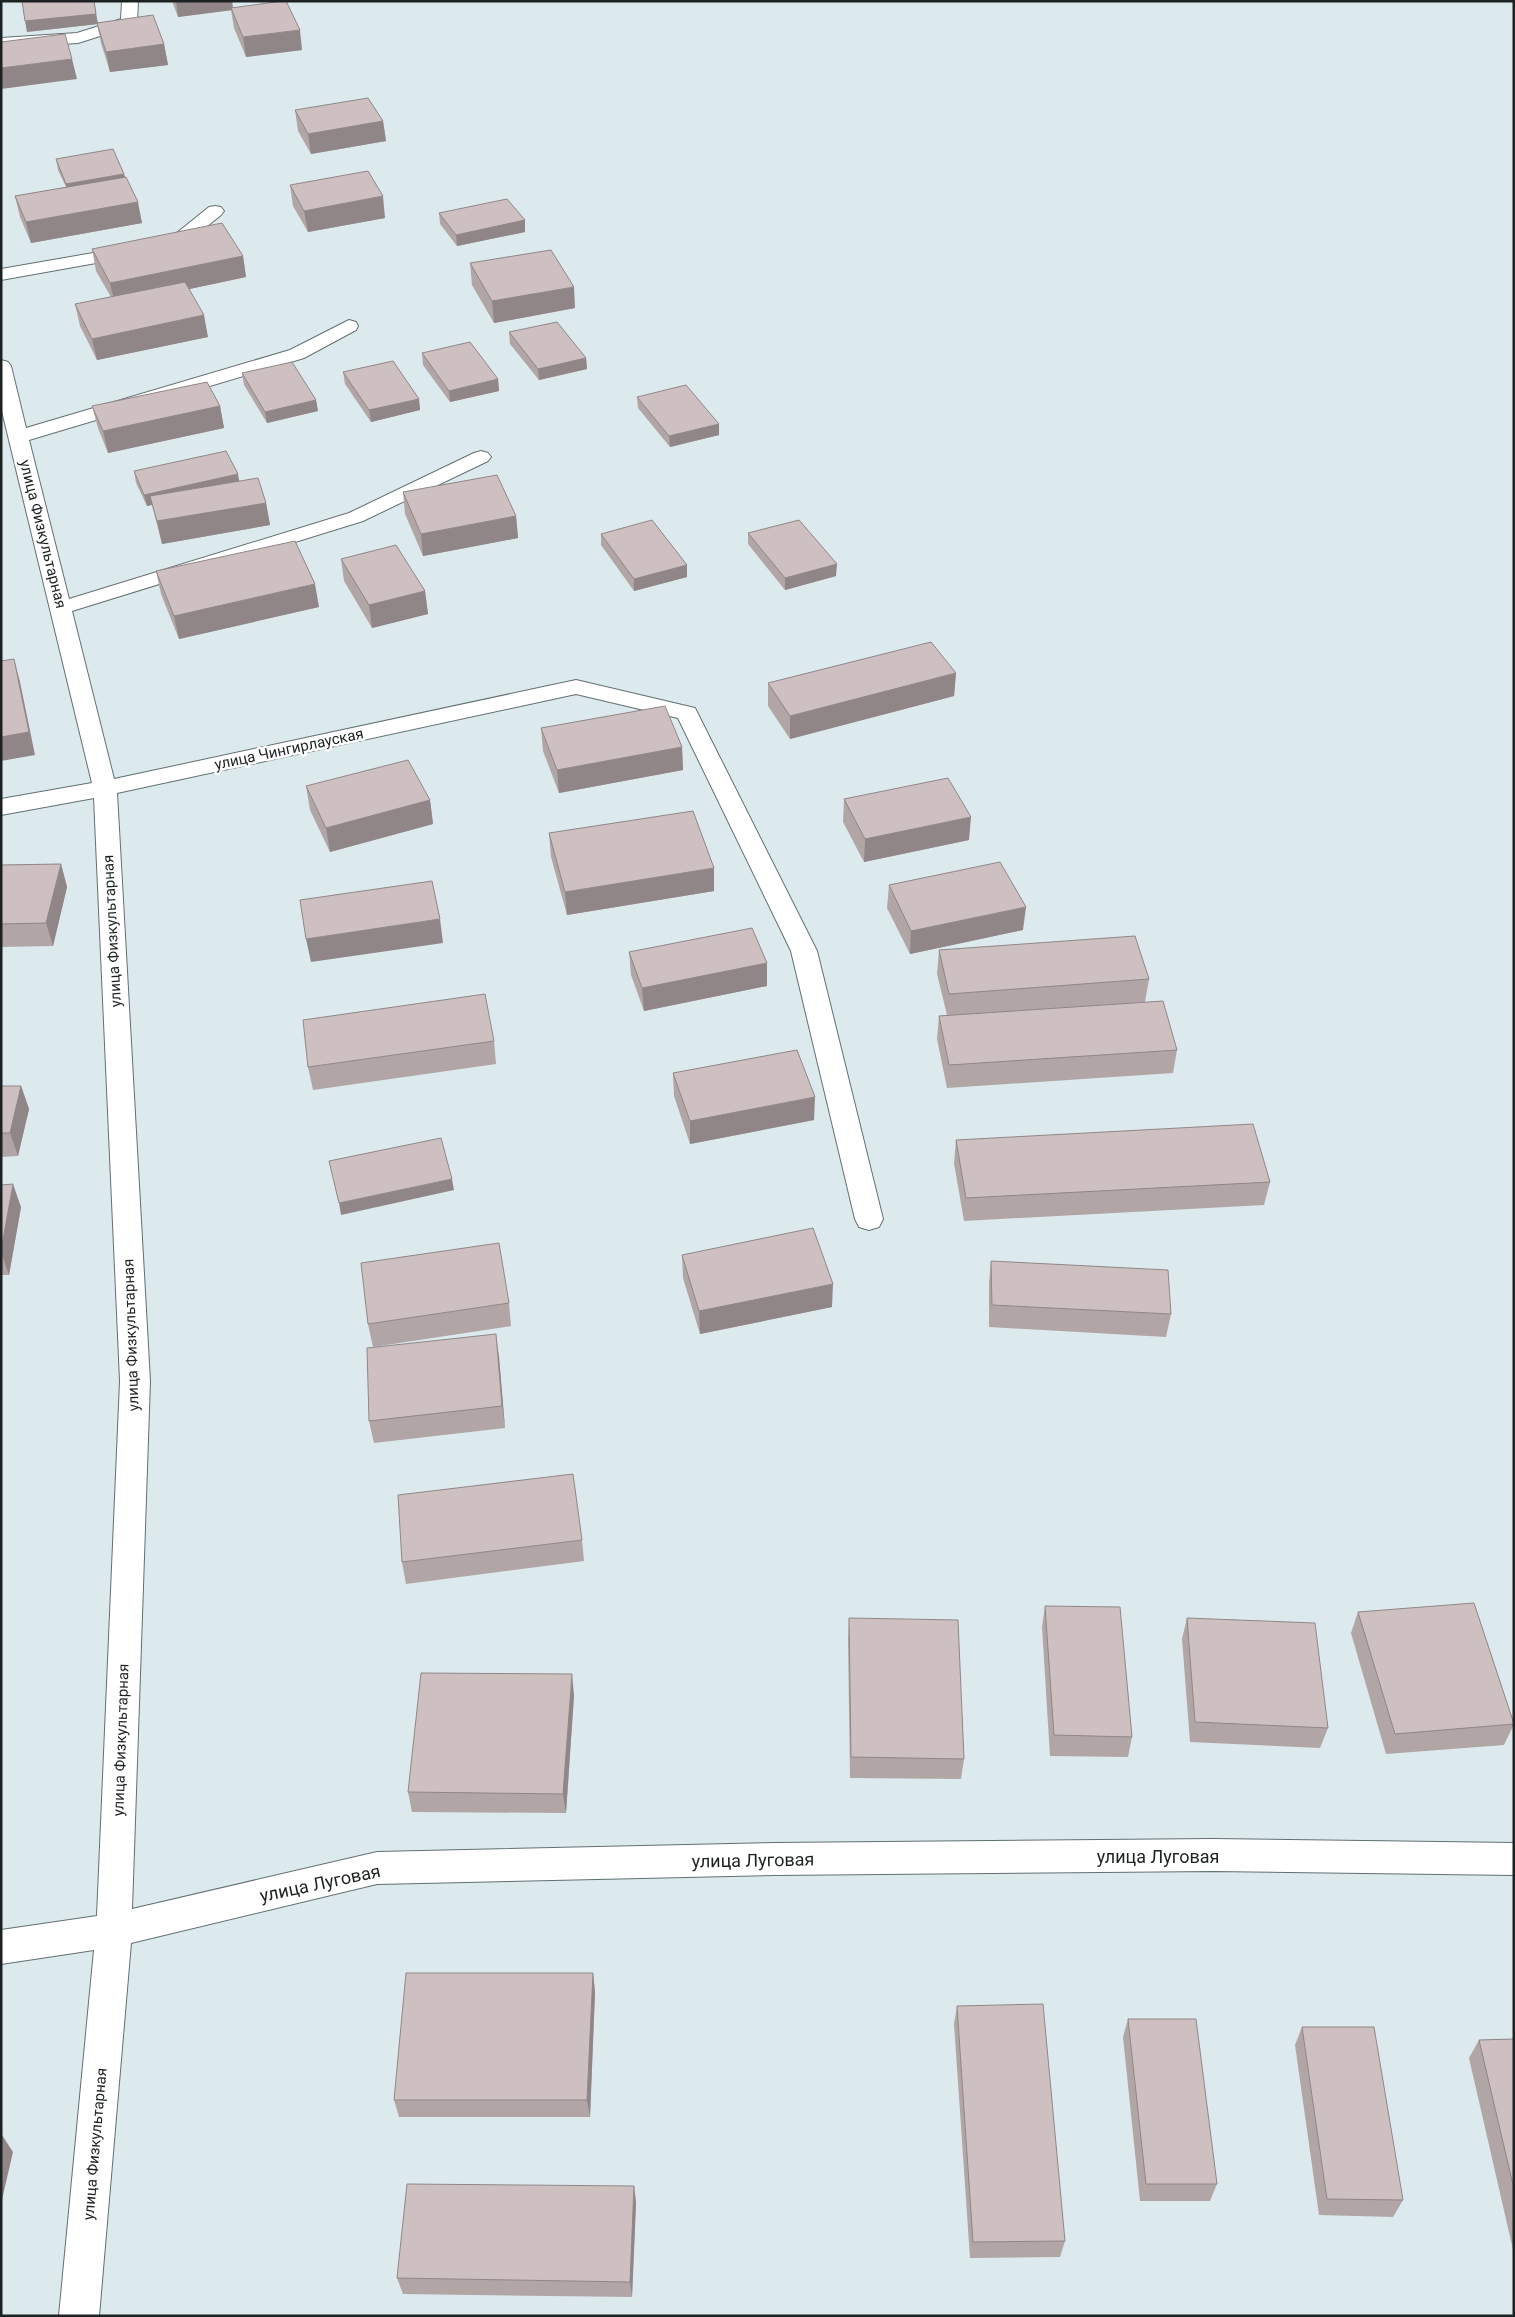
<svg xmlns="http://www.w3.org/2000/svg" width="1515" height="2317" font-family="Roboto,sans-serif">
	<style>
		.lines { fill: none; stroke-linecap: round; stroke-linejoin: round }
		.minor-casing { stroke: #626f72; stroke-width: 2 }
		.minor { fill: #fff; fill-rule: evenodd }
		.wall { fill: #b1a5a6 }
		.shaded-wall { fill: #908687 }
		.building { fill: #cec0c1; stroke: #908687 }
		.labels { text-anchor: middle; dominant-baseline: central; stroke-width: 5; stroke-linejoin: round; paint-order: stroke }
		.street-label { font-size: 15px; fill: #1c2122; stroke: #fff }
		.near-street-label { font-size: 18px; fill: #1c2122; stroke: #fff }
	</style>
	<rect width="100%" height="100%" fill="#dceaee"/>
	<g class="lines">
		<!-- minor casing -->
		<g class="minor-casing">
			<g id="minor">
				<path d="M122 1H138L137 22 135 25 78 43 1 48V38L77 33 121 19Z"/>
				<path d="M215 206 221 207 224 211 221 215 180 248 1 280V269L168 240 209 207Z"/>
				<path d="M349 320 356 322 358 326 356 330 304 358 29 440 69 599 349 513 474 453 481 451 488 453 491 457 488 461 363 521 72 611 114 779 576 680 695 708 817 951 883 1219 879 1227 869 1230 859 1227 855 1219 791 951 678 718 576 694 117 793 150 1381 132 1909 377 1852 775 1843 1213 1839 1514 1843V1875L1213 1871 775 1875 377 1884 131 1943 99 2316H59L94 1950 1 1964V1930L97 1916 120 1381 94 798 1 815V799L92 783 1 407V360L8 362 11 366 26 428 290 350Z"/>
			</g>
		</g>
		<!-- minor -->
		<use href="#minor" class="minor"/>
	</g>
	<!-- wall -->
	<g class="wall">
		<path d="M172 1H232L233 8 302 50 246 57 234 28 231 10 178 17Z"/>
		<path d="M98 22 164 44 168 65 110 72 101 43 97 24 27 32Z"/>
		<path d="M295 110 383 121 386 141 311 154 298 131Z"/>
		<path d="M56 159 124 174 142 223 31 243 20 217 15 196 66 187 58 170Z"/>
		<path d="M290 185 385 218 308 232 293 206Z"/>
		<path d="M439 213 525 220V232L457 246 440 224Z"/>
		<path d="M92 249 243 256 246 277 189 289 208 337 97 360 80 326 75 304 111 297 96 271Z"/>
		<path d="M470 263 575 308 494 323 472 285Z"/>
		<path d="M509 332 586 358 587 369 539 380 510 344Z"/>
		<path d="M422 353 498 379 499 391 450 402 423 365Z"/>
		<path d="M343 372 419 399 420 410 371 422 345 384Z"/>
		<path d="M242 373 316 400 318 411 267 423 244 385Z"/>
		<path d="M637 397 719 435 670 447 638 408Z"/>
		<path d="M92 406H220L224 428 108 453 98 428Z"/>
		<path d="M134 471 240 481 266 503 270 525 162 544 152 505 147 506 136 483Z"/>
		<path d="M403 492 516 516 518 538 423 556 405 514Z"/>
		<path d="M748 533 836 576 785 590 748 544Z"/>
		<path d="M601 534 687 565V577L634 591 601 545Z"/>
		<path d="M341 559 425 591 428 614 372 628 344 581Z"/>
		<path d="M156 571 319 607 179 639 161 594Z"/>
		<path d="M956 673 954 696 790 739 768 706V683Z"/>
		<path d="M541 728 682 747 683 770 559 793 543 751Z"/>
		<path d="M306 786 430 800 433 824 330 852 310 810Z"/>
		<path d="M844 799 969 840 864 862 843 822Z"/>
		<path d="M549 833 714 891 567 915 551 857Z"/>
		<path d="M61 864 67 887 53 946 1 947V865Z"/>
		<path d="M889 885 1023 930 910 954 887 908Z"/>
		<path d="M939 950 1149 979 1145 1002 1177 1050 1173 1073 947 1088 937 1039 939 1016 947 1015 937 974Z"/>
		<path d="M629 952 767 986 644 1011 631 975Z"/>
		<path d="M494 1041 496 1064 313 1090 308 1067Z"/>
		<path d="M673 1073 814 1120 690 1144 674 1096Z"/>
		<path d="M1 1086H21L29 1109 18 1156 1 1157Z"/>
		<path d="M956 1140 1270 1182 1264 1205 964 1221 954 1163Z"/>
		<path d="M1 1185 21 1207 9 1275H1Z"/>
		<path d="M682 1255 832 1307 700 1334 683 1278Z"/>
		<path d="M991 1261 1171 1314 1166 1337 989 1327V1283Z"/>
		<path d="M509 1303 511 1326 373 1347 368 1324Z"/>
		<path d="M499 1357 505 1428 374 1443 369 1421Z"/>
		<path d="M582 1540 584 1561 406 1584 402 1562Z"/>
		<path d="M1045 1606 1132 1737 1128 1757 1050 1756 1042 1627Z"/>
		<path d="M1358 1612 1514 1724 1504 1745 1386 1754 1351 1633Z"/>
		<path d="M849 1618 964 1759 961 1779 850 1778 848 1639Z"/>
		<path d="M1187 1618 1328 1728 1320 1748 1190 1742 1182 1639Z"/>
		<path d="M574 1695 566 1813 412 1812 408 1792Z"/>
		<path d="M593 1973 595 1992 590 2117H399L394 2100Z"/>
		<path d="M957 2006 1065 2241 1060 2257 970 2258 954 2024Z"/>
		<path d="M1128 2019 1217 2184 1210 2201H1140L1123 2037Z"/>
		<path d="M1302 2027 1403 2200 1393 2217 1319 2215 1295 2045Z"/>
		<path d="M1514 2039V2254L1469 2058 1479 2040Z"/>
		<path d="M634 2186 636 2203 632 2297 403 2294 397 2278Z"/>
	</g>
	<!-- shaded-wall -->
	<g class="shaded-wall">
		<path d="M94 1 98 24 27 32 25 21Z"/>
		<path d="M176 1H232L233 10 178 17Z"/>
		<path d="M300 30 302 50 246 57 243 37Z"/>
		<path d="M164 44 168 65 110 72 106 52Z"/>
		<path d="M72 59 77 79 1 89V68Z"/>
		<path d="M383 121 386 141 311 154 308 134Z"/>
		<path d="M124 174 127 184 69 194 66 184Z"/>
		<path d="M383 196 385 218 308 232 304 211Z"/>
		<path d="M138 202 142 223 31 243 26 222Z"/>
		<path d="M525 220V232L457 246 456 235Z"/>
		<path d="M243 256 246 277 115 305 110 283Z"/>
		<path d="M574 287 575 308 494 323 492 301Z"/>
		<path d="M204 315 208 337 97 360 92 339Z"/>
		<path d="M586 358 587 369 539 380 538 369Z"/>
		<path d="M498 379 499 391 450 402 449 391Z"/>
		<path d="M419 399 420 410 371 422 369 410Z"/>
		<path d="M316 400 318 411 267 423 265 412Z"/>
		<path d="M220 406 224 428 108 453 103 431Z"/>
		<path d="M719 424V435L670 447 669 436Z"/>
		<path d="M238 474 240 486 147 506 144 495Z"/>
		<path d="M266 503 270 525 162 544 157 521Z"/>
		<path d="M516 516 518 538 423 556 421 534Z"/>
		<path d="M837 564 836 576 785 590V578Z"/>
		<path d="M687 565V577L634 591V579Z"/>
		<path d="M315 584 319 607 179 639 174 616Z"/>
		<path d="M425 591 428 614 372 628 369 605Z"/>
		<path d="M14 659 20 682 35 755 1 761V737Z"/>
		<path d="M956 673 954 696 790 739V716Z"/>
		<path d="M682 747 683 770 559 793 557 770Z"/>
		<path d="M430 800 433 824 330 852 326 828Z"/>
		<path d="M971 817 969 840 864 862 865 839Z"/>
		<path d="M61 864 67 887 53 946 46 923Z"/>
		<path d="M714 868V891L567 915 565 892Z"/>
		<path d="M1026 907 1023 930 910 954 911 931Z"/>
		<path d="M440 919 443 943 311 962 306 939Z"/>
		<path d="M767 963V986L644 1011 642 988Z"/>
		<path d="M21 1086 29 1109 18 1156 10 1133Z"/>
		<path d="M815 1097 814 1120 690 1144V1121Z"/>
		<path d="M452 1179 454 1190 341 1215 339 1203Z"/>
		<path d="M13 1184 21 1207 9 1275 1 1252Z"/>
		<path d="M833 1284 832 1307 700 1334 699 1311Z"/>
		<path d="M496 1334 499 1357 505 1428 502 1406Z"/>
		<path d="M572 1674 574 1695 566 1813 563 1794Z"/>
		<path d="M593 1973 595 1992 590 2117 587 2100Z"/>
		<path d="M2 2135 13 2152 1 2204V2138Z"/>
		<path d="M634 2186 636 2203 632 2297 630 2282Z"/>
	</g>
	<!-- building -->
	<g class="building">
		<path d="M22 1H94L96 14 25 21Z"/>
		<path d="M283 1H286L300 30 243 37 231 8Z"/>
		<path d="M153 15 164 44 106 52 97 23Z"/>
		<path d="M65 34 72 59 1 68V42Z"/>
		<path d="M368 98 383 121 308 134 295 110Z"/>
		<path d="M113 149 124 174 66 184 56 159Z"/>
		<path d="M368 171 383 196 304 211 290 185Z"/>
		<path d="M126 177 138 202 26 222 15 196Z"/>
		<path d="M507 199 525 220 456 235 439 213Z"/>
		<path d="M222 223 243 256 110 283 92 249Z"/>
		<path d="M551 250 574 287 492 301 470 263Z"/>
		<path d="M185 282 204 315 92 339 75 304Z"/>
		<path d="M557 322 586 358 538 369 509 332Z"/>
		<path d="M470 342 498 379 449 391 422 353Z"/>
		<path d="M393 361 419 399 369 410 343 372Z"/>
		<path d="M292 362 316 400 265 412 242 373Z"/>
		<path d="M207 382 220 406 103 431 92 406Z"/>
		<path d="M686 385 719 424 669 436 637 397Z"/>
		<path d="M226 451 238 474 144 495 134 471Z"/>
		<path d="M497 475 516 516 421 534 403 492Z"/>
		<path d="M258 478 266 503 157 521 150 496Z"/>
		<path d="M652 520 687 565 634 579 601 534Z"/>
		<path d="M799 520 837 564 785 578 748 533Z"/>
		<path d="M295 541 315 584 174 616 156 571Z"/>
		<path d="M396 545 425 591 369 605 341 559Z"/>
		<path d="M931 642 956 673 790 716 768 683Z"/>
		<path d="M14 659 29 732 1 737V661Z"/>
		<path d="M665 706 682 747 557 770 541 728Z"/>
		<path d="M408 760 430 800 326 828 306 786Z"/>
		<path d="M948 778 971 817 865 839 844 799Z"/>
		<path d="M693 811 714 868 565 892 549 833Z"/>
		<path d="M1000 862 1026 907 911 931 889 885Z"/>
		<path d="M61 864 46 923 1 924V865Z"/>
		<path d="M432 881 440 919 306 939 300 900Z"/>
		<path d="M752 928 767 963 642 988 629 952Z"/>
		<path d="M1135 936 1149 979 949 994 939 950Z"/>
		<path d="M485 994 494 1041 308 1067 303 1020Z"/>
		<path d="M1163 1001 1177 1050 949 1065 939 1016Z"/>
		<path d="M797 1050 815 1097 690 1121 673 1073Z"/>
		<path d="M1 1086H21L10 1133H1Z"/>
		<path d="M1253 1124 1270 1182 966 1198 956 1140Z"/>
		<path d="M441 1138 452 1179 339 1203 329 1161Z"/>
		<path d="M13 1184 1 1251V1185Z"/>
		<path d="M813 1228 833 1284 699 1311 682 1255Z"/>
		<path d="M499 1243 509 1303 368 1324 361 1263Z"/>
		<path d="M991 1261 1168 1270 1171 1314 992 1305Z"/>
		<path d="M496 1334 502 1406 369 1421 367 1348Z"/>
		<path d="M573 1474 582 1540 402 1562 398 1495Z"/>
		<path d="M1474 1603 1514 1724 1395 1734 1358 1612Z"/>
		<path d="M1045 1606 1120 1607 1132 1737 1054 1735Z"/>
		<path d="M849 1618 958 1620 964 1759 851 1757Z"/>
		<path d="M1187 1618 1315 1623 1328 1728 1195 1722Z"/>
		<path d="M421 1673 572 1674 563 1794 408 1792Z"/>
		<path d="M406 1973H593L587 2100H394Z"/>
		<path d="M1043 2004 1065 2241 973 2242 957 2006Z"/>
		<path d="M1128 2019H1196L1217 2184H1146Z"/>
		<path d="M1302 2027H1374L1403 2200 1327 2199Z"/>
		<path d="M1514 2039V2189L1479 2040Z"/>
		<path d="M407 2184 634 2186 630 2282 397 2278Z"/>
	</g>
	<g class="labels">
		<!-- street labels -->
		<g class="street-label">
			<text transform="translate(43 534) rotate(76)">улица Физкультарная</text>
			<text transform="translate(289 749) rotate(-12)">улица Чингирлауская</text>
			<text transform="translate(112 931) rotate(-93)">улица Физкультарная</text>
			<text transform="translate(131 1335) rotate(-92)">улица Физкультарная</text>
			<text transform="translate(121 1740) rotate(-88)">улица Физкультарная</text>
			<text transform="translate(95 2144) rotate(-85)">улица Физкультарная</text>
		</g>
		<!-- near-street labels -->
		<g class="near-street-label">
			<text x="1158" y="1856">улица Луговая</text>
			<text transform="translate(753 1860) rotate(-1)">улица Луговая</text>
			<text transform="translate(320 1883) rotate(-12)">улица Луговая</text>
		</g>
	</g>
	<!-- border -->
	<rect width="1515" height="2317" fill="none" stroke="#1c2122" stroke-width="5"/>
</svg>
